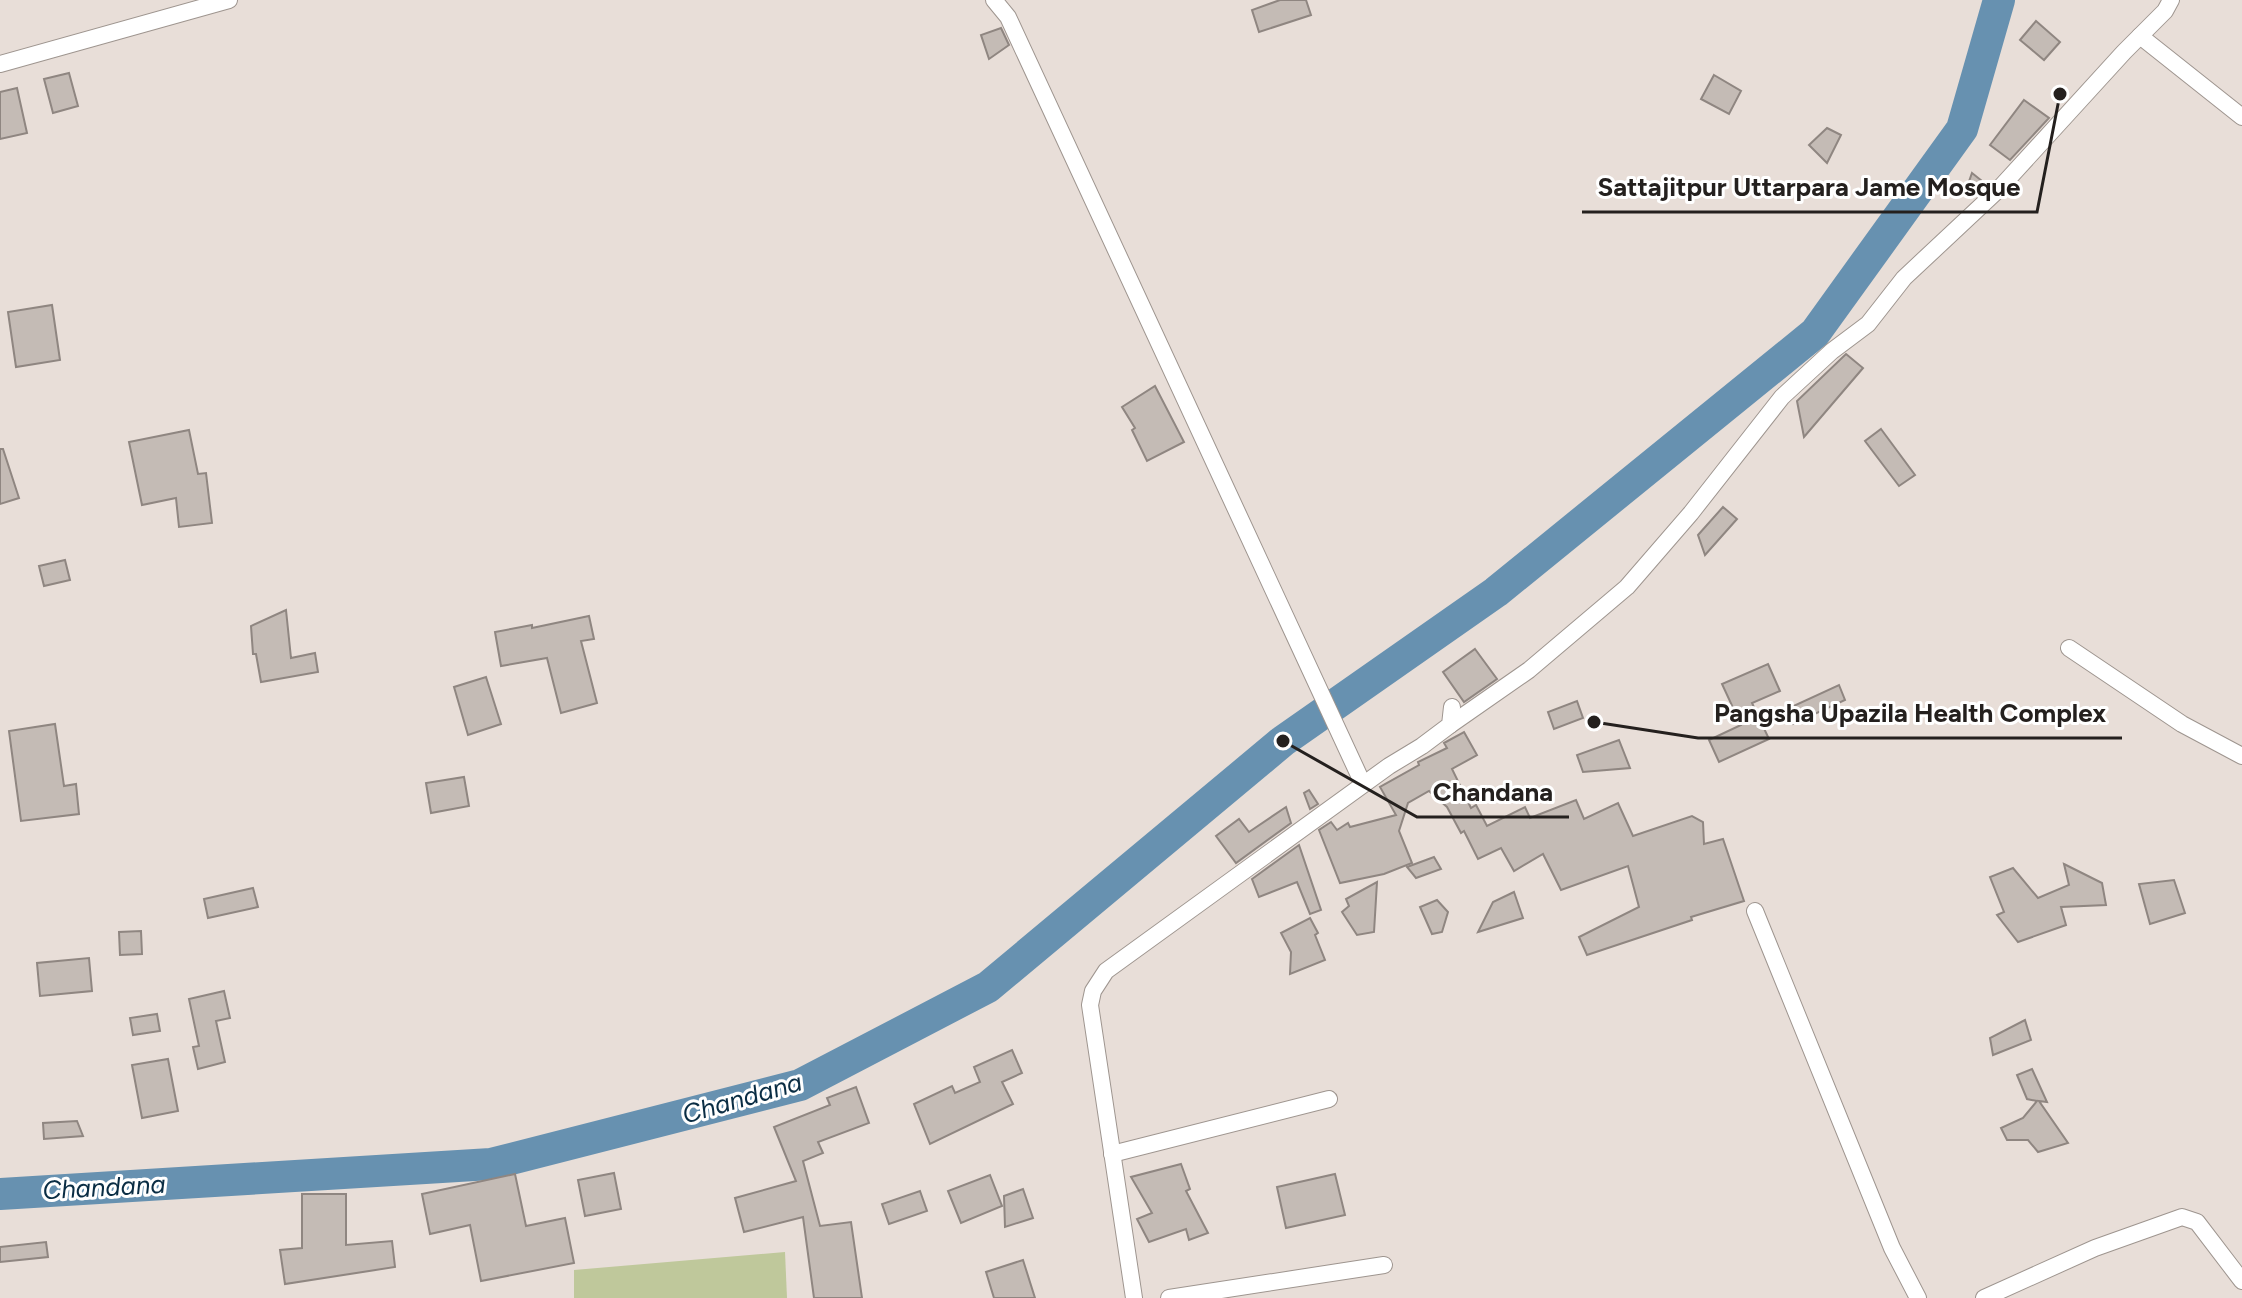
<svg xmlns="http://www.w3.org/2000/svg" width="2242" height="1298" font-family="Figtree,sans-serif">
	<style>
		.green { fill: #bfc89b }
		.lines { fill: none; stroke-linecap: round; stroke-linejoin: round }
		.river { stroke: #6791b0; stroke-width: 32 }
		.building { fill: #c4bbb5; stroke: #8f8681; stroke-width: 2 }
		.minor-casing { stroke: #9e958f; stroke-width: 18 }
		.minor { stroke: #fff; stroke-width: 16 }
		.labels { text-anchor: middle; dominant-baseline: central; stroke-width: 6; stroke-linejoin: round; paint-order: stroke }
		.water-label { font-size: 26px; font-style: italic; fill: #0a2d44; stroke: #fff }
		.leader { fill: none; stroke: #24201e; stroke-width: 3 }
		.callout-dot { fill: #24201e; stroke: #fff; stroke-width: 3 }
		.callout-label { font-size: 26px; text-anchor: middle; font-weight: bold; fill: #24201e; stroke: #fff; stroke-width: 6; stroke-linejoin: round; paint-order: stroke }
	</style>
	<rect width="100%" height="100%" fill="#e8ded8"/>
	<!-- green -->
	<path class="green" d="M785 1252 787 1298H574V1270Z"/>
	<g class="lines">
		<!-- river -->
		<path class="river" d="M0 1194 491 1164 800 1085 988 987 1283 741 1496 592 1815 333 1962 129 1999 0"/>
	</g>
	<!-- building -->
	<g class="building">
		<path d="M1280 0H1306L1311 15 1259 32 1252 10Z"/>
		<path d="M2036 21 2060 42 2044 60 2020 40Z"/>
		<path d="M1001 28 1009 45 989 59 981 35Z"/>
		<path d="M69 73 78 106 53 113 44 79Z"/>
		<path d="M1714 75 1741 91 1729 114 1701 99Z"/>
		<path d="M17 88 27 133 0 139V92Z"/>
		<path d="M2024 100 2049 118 2010 160 1990 145Z"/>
		<path d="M1827 128 1841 135 1827 163 1809 145Z"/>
		<path d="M1972 173 1987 185 1974 197 1967 187Z"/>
		<path d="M52 305 60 360 16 367 8 312Z"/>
		<path d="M1846 354 1863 368 1804 437 1797 401Z"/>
		<path d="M1155 386 1184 442 1147 461 1132 430 1135 428 1122 407Z"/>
		<path d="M1881 429 1915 475 1899 486 1865 441Z"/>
		<path d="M189 430 198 474 206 473 212 523 179 527 176 498 142 505 129 442Z"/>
		<path d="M0 449H3L19 498 0 504Z"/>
		<path d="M1723 507 1737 519 1705 555 1698 535Z"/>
		<path d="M65 560 70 580 44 586 39 566Z"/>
		<path d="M286 610 291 658 315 653 318 672 261 682 256 654H253L251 626Z"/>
		<path d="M589 616 594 639 581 641 597 703 561 713 547 658 501 666 495 632 532 625V628Z"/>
		<path d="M1475 649 1497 679 1464 702 1443 672Z"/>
		<path d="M1768 664 1780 691 1752 703 1769 739 1719 762 1709 740 1741 725 1722 684Z"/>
		<path d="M486 677 501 724 468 735 454 687Z"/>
		<path d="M1839 685 1845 700 1793 724 1787 709Z"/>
		<path d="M1577 701 1583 718 1554 729 1548 712Z"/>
		<path d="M55 724 64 786 76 784 79 814 21 821 9 731Z"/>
		<path d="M1464 732 1477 755 1452 769 1471 808 1476 805 1487 826 1525 807 1530 818 1576 800 1584 819 1618 803 1633 836 1692 816 1703 822 1704 844 1723 839 1744 901 1691 917 1692 920 1587 955 1579 937 1639 907 1628 866 1561 890 1543 854 1514 871 1501 848 1478 859 1464 831 1461 833 1447 807 1429 791 1408 803 1399 831 1412 863 1384 874 1340 883 1319 830 1331 822 1337 830 1348 823 1350 827 1396 815 1380 787 1419 765 1418 762 1447 748 1444 743Z"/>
		<path d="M1619 740 1630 768 1583 772 1577 755Z"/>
		<path d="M464 777 469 806 431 813 426 783Z"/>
		<path d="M1309 790 1318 804 1310 809 1304 793Z"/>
		<path d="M1286 807 1291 823 1236 863 1216 836 1239 819 1249 832Z"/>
		<path d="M1299 845 1321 910 1310 914 1297 882 1259 897 1252 879Z"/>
		<path d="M1434 857 1441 869 1416 878 1407 867Z"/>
		<path d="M2064 864 2102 883 2106 905 2061 907 2066 925 2018 942 1997 915 2004 912 1990 877 2013 868 2038 898 2069 885Z"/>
		<path d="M2174 880 2185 913 2150 924 2139 884Z"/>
		<path d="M1377 882 1374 932 1357 935 1342 912 1349 906 1346 899Z"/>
		<path d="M253 888 258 907 208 918 204 899Z"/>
		<path d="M1514 892 1523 918 1478 932 1493 902Z"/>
		<path d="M1437 900 1448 912 1442 932 1432 934 1420 907Z"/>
		<path d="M1310 918 1318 933 1315 935 1325 960 1290 974 1291 952 1281 933Z"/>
		<path d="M141 931 142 954 120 955 119 932Z"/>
		<path d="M89 958 92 991 40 996 37 963Z"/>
		<path d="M224 991 230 1018 216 1021 225 1062 198 1069 193 1047 199 1046 189 999Z"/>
		<path d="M157 1014 160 1031 133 1035 130 1018Z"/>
		<path d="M2025 1020 2031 1040 1993 1055 1990 1038Z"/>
		<path d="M1012 1050 1022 1073 1002 1082 1013 1104 930 1144 914 1104 952 1086 955 1093 980 1082 974 1067Z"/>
		<path d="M168 1059 178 1111 142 1118 132 1065Z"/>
		<path d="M2032 1069 2047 1102 2039 1101 2068 1143 2038 1152 2028 1140H2007L2001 1128 2023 1118 2037 1101 2027 1099 2017 1075Z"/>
		<path d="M856 1087 869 1123 818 1142 823 1153 803 1161 820 1226 851 1222 862 1298H814L803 1217 744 1232 735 1198 796 1181 774 1127 830 1105 827 1098Z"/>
		<path d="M77 1121 83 1136 44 1139 43 1123Z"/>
		<path d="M1181 1164 1190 1189 1186 1191 1208 1233 1189 1240 1186 1229 1149 1242 1137 1219 1152 1213 1131 1177Z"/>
		<path d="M614 1173 621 1209 585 1216 578 1180Z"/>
		<path d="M515 1174 526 1226 565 1218 574 1263 481 1281 470 1225 430 1234 422 1194Z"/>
		<path d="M1335 1174 1345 1215 1286 1228 1277 1187Z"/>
		<path d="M990 1175 1002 1206 961 1223 948 1191Z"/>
		<path d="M1023 1189 1033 1218 1005 1227 1004 1196Z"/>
		<path d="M920 1191 927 1211 889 1224 882 1204Z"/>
		<path d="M302 1194H346V1245L392 1241 395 1267 285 1284 280 1250 302 1248Z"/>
		<path d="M46 1242 48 1257 0 1262V1247Z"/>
		<path d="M1023 1260 1035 1298H994L986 1272Z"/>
	</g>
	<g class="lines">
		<!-- minor casing -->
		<g class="minor-casing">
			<g id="minor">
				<path d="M994 0 1008 17 1363 784"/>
				<path d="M2140 36 2242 117"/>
				<path d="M0 64 229 0"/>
				<path d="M2069 648 2182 724 2242 756"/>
				<path d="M1450 725 1529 670 1627 587 1691 513 1782 397 1832 351 1868 324 1904 278 1998 190 2124 52 2165 11 2171 0"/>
				<path d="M1755 911 1892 1248 1918 1298"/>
				<path d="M1112 1154 1329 1099"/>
				<path d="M1134 1298 1090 1005 1093 991 1106 971 1389 766 1422 746 1450 725 1452 707"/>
				<path d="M1169 1298 1384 1265"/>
				<path d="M1984 1298 2095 1248 2182 1217 2197 1222 2242 1281"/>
			</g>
		</g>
		<!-- minor -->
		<use href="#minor" class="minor"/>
	</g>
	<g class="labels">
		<!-- water labels -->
		<g class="water-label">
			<text transform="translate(742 1098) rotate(-16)">Chandana</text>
			<text transform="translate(104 1187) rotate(-3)">Chandana</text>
		</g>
	</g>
	<!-- callouts -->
	<path class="leader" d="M2060 94L2037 212H1582M1594 722L1698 738H2122M1283 741L1417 817H1569"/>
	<g class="callout-dot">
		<circle cx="2060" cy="94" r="8"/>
		<circle cx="1594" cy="722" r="8"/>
		<circle cx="1283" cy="741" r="8"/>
	</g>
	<g class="callout-label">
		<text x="1809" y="196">Sattajitpur Uttarpara Jame Mosque</text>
		<text x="1910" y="722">Pangsha Upazila Health Complex</text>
		<text x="1493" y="801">Chandana</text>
	</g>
</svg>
